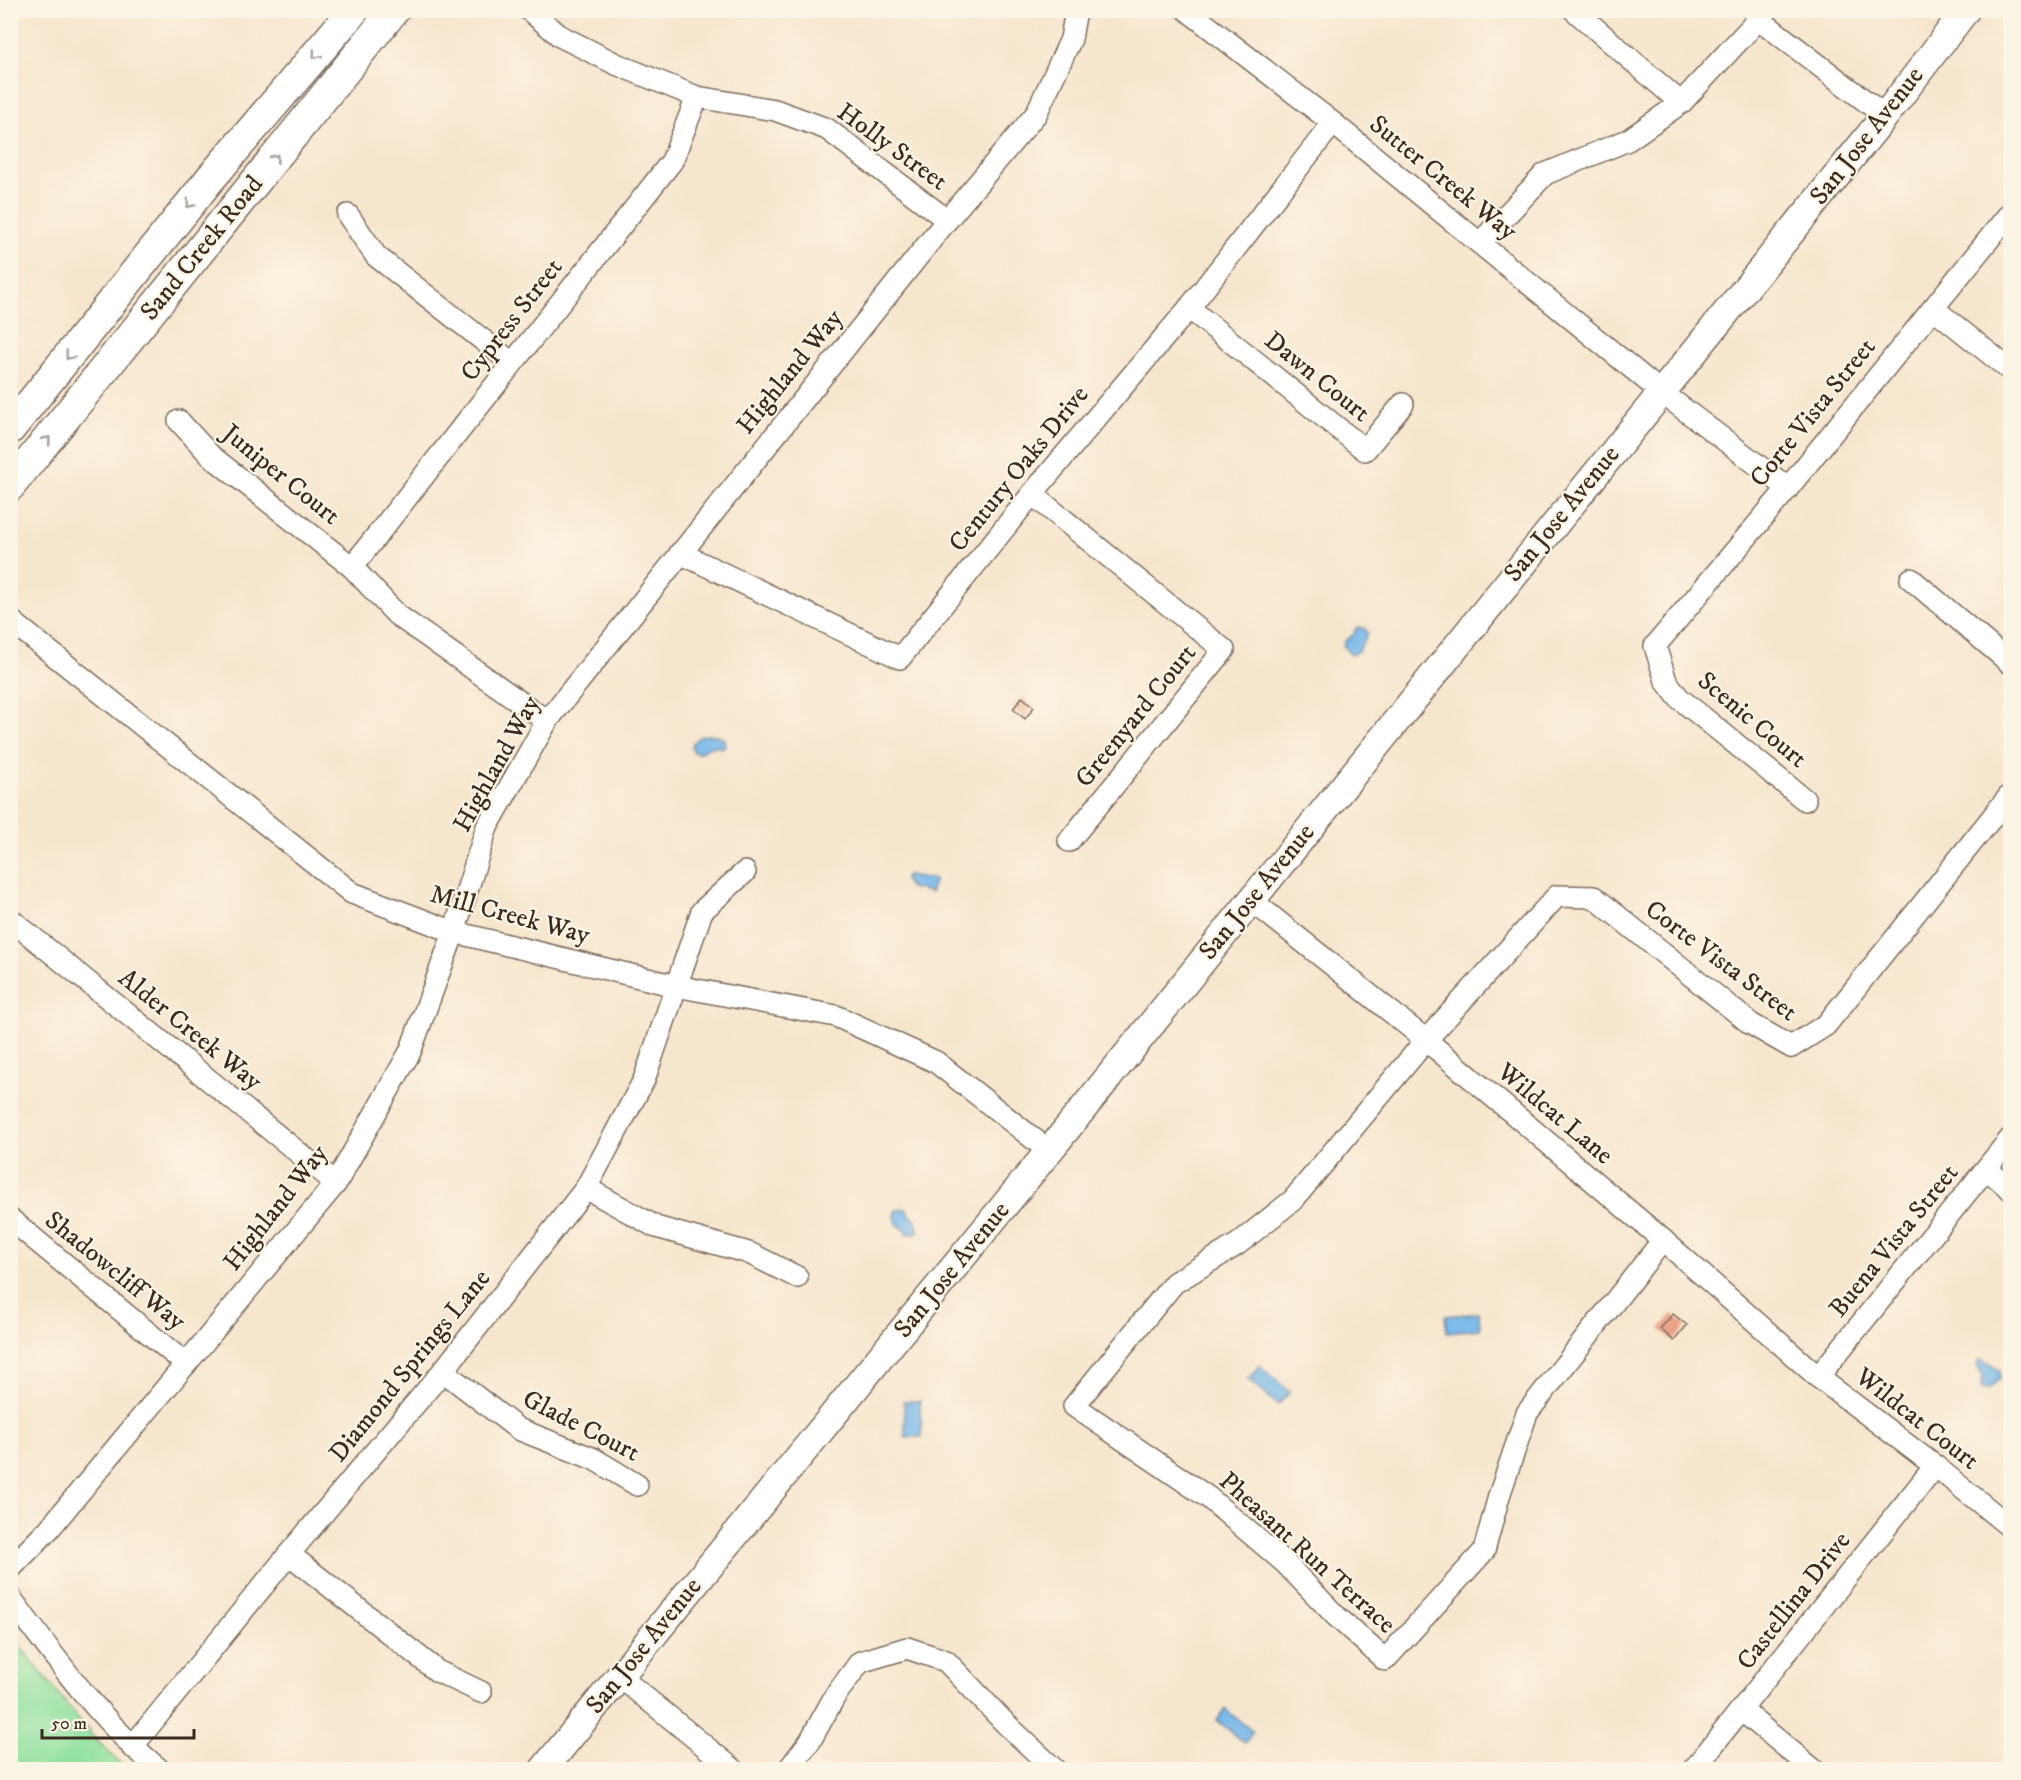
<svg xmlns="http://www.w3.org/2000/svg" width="2021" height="1780" font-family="'IM FELL DW Pica',serif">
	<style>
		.green { fill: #90e1a0; stroke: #66865f; stroke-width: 1.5 }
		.water { fill: #75b7ea; stroke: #587084; stroke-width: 1.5 }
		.building { fill: #e79b7d }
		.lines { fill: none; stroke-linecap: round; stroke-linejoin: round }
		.minor-casing { stroke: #7c6c5b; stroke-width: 24 }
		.tertiary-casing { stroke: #7c6c5b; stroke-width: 30 }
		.secondary-casing { stroke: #7c6c5b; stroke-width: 33 }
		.minor { stroke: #fff; stroke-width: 21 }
		.tertiary { stroke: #fff; stroke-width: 27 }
		.secondary { stroke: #fff; stroke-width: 30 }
		.oneway { stroke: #a79f9a }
		.labels { text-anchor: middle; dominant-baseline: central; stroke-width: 4.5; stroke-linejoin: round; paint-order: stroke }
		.street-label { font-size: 26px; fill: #3b2a1e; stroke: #fcf5e5 }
	</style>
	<rect width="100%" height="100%" fill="#fcf5e5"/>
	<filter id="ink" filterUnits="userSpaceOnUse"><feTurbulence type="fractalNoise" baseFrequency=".0167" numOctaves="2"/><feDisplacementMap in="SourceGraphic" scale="12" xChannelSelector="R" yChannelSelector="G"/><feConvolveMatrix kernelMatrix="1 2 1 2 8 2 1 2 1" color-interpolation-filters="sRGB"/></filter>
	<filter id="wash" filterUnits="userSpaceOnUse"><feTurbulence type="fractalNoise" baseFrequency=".008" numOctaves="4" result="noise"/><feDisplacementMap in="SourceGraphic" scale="24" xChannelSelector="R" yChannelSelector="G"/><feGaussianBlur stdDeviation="1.35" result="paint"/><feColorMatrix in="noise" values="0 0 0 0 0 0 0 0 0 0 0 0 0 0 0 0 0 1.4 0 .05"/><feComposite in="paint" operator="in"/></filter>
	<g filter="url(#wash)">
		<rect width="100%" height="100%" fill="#f6e6cd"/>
		<!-- green -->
		<path class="green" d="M11 1635 93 1737 126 1769H11Z"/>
		<!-- water -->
		<g class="water">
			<path d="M1357 627 1365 629 1368 633 1358 651 1353 654 1349 653 1343 645 1345 641 1353 635Z"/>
			<path d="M706 735H717L724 739 725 745 722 748C705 740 699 763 691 748 693 740 698 736 706 735Z"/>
			<path d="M907 875 935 879 930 893 919 889 910 888 904 880Z"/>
			<path d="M903 1208 908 1210 909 1214 916 1220 918 1232 914 1234C906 1235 898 1226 894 1218L895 1211Z"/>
			<path d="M1479 1313 1480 1329 1447 1332 1445 1316Z"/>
			<path d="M1979 1360H1982L2000 1370V1379L1988 1389 1981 1388 1983 1377 1977 1365Z"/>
			<path d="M1260 1366 1290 1392 1278 1405 1248 1379Z"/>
			<path d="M904 1401H920L922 1437H905Z"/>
			<path d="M1225 1709 1253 1732 1245 1743 1217 1720Z"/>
		</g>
		<g id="blocks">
			<!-- building -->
			<g class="building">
				<path d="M1022 697 1034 707 1025 719 1013 709Z"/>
				<path d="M1673 1314 1687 1325 1674 1341 1660 1329Z"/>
			</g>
		</g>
	</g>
	<g filter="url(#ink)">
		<use href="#blocks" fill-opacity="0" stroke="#7c6c5b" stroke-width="1.5"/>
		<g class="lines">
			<!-- minor casing -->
			<g class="minor-casing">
				<g id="minor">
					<path d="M529 10 560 36 616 64 697 97 775 110 827 129 947 220"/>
					<path d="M1187 10 1333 123 1661 392 1788 488"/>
					<path d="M1574 10 1681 103"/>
					<path d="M1760 20 1885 116"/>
					<path d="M348 215 376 256 512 363"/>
					<path d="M1481 242 1545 174 1628 140 1681 103 1767 10"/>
					<path d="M1189 308 1365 450 1403 404"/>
					<path d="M1933 308 2010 370"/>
					<path d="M179 421 211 456 352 567 397 615 547 721"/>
					<path d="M1032 494 1224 650 1069 841"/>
					<path d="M680 553 900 658 1032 494 1189 308 1333 123"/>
					<path d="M352 567 672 161 697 97"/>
					<path d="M1911 579 2010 663"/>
					<path d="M10 620 352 893 454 932 676 986 836 1016 936 1062 1049 1151"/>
					<path d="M1805 800 1679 698 1666 681 1655 646 1788 488 2010 213"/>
					<path d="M1251 900 1426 1040 1663 1240 1818 1377 1935 1466 2010 1527"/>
					<path d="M10 919 336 1183"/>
					<path d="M1987 1169 2010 1189"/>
					<path d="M586 1188 656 1227 749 1253 797 1277"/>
					<path d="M10 1219 186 1364"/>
					<path d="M1663 1240 1527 1413 1499 1496 1484 1551 1385 1660 1336 1616 1285 1563 1209 1498 1074 1406 1174 1283 1238 1244 1293 1200 1426 1040 1557 896 1594 897 1751 1024 1791 1047 1826 1025 2010 795"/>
					<path d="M443 1371 518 1429 594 1459 637 1485"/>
					<path d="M1818 1377 2010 1139"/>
					<path d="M289 1554 437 1671 481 1692"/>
					<path d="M10 1569 49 1529 336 1183 410 1052 454 932 487 827 547 721 947 220 1036 114 1071 39 1076 10"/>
					<path d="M10 1597C55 1658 101 1722 160 1770"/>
					<path d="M619 1676 734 1770"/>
					<path d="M1741 1710 1814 1770"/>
					<path d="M132 1747 289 1554 443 1371 586 1188 644 1080 702 911 745 872"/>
					<path d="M788 1770 810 1741 835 1696 860 1662 907 1648 946 1661 1006 1724 1055 1770"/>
					<path d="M1693 1770 1935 1466"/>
				</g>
			</g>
			<!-- tertiary casing -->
			<g class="tertiary-casing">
				<path id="tertiary" d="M543 1770 1049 1151 1885 116 1966 10"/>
			</g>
			<!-- secondary casing -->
			<g class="secondary-casing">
				<g id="secondary">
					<path d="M10 429 210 179 354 10"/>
					<path d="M10 486 394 10"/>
				</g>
			</g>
			<!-- minor -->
			<use href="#minor" class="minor"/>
			<!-- tertiary -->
			<use href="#tertiary" class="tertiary"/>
			<!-- secondary -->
			<use href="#secondary" class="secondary"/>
		</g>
		<!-- one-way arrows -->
		<defs><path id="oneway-chevron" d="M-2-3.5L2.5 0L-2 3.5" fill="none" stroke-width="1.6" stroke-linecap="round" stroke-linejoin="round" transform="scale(1.5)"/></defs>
		<g class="oneway">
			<use href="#oneway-chevron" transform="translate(316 55) rotate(130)"/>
			<use href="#oneway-chevron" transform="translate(275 158) rotate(-51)"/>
			<use href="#oneway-chevron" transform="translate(190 204) rotate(129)"/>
			<use href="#oneway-chevron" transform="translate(69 356) rotate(128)"/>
			<use href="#oneway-chevron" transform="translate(47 440) rotate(-51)"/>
		</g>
	</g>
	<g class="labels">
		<!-- street labels -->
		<g class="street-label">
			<text transform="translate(1867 136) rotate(-52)">San Jose Avenue</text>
			<text transform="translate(892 147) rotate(36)">Holly Street</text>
			<text transform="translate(1443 178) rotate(39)">Sutter Creek Way</text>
			<text transform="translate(202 248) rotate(-51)">Sand Creek Road</text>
			<text transform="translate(512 320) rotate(-52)">Cypress Street</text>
			<text transform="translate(790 372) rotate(-51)">Highland Way</text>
			<text transform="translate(1317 377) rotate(39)">Dawn Court</text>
			<text transform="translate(1813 413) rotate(-51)">Corte Vista Street</text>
			<text transform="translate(1019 469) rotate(-51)">Century Oaks Drive</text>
			<text transform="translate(281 475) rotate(39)">Juniper Court</text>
			<text transform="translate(1562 514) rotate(-51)">San Jose Avenue</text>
			<text transform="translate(1136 716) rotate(-51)">Greenyard Court</text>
			<text transform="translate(1752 720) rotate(40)">Scenic Court</text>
			<text transform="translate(497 764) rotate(-61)">Highland Way</text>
			<text transform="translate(1257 892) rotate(-51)">San Jose Avenue</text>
			<text transform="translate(510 915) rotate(15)">Mill Creek Way</text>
			<text transform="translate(1721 961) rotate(37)">Corte Vista Street</text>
			<text transform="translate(190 1030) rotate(39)">Alder Creek Way</text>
			<text transform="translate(1555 1114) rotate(40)">Wildcat Lane</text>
			<text transform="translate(276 1208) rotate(-52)">Highland Way</text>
			<text transform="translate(1894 1241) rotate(-51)">Buena Vista Street</text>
			<text transform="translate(952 1270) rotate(-51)">San Jose Avenue</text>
			<text transform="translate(115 1271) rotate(39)">Shadowcliff Way</text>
			<text transform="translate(410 1366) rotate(-51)">Diamond Springs Lane</text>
			<text transform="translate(1917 1419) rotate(38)">Wildcat Court</text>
			<text transform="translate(581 1426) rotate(27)">Glade Court</text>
			<text transform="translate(1307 1553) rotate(42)">Pheasant Run Terrace</text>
			<text transform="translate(1794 1601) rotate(-52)">Castellina Drive</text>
			<text transform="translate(644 1646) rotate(-51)">San Jose Avenue</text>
		</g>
	</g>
	<!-- margin -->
	<rect width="2021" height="1780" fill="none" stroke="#fcf5e5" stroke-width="36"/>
	<!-- scale -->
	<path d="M42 1729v9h152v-9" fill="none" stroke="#3b2a1e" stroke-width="3"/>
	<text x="51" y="1729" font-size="18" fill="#3b2a1e" stroke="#fcf5e5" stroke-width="4.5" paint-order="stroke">50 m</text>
</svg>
